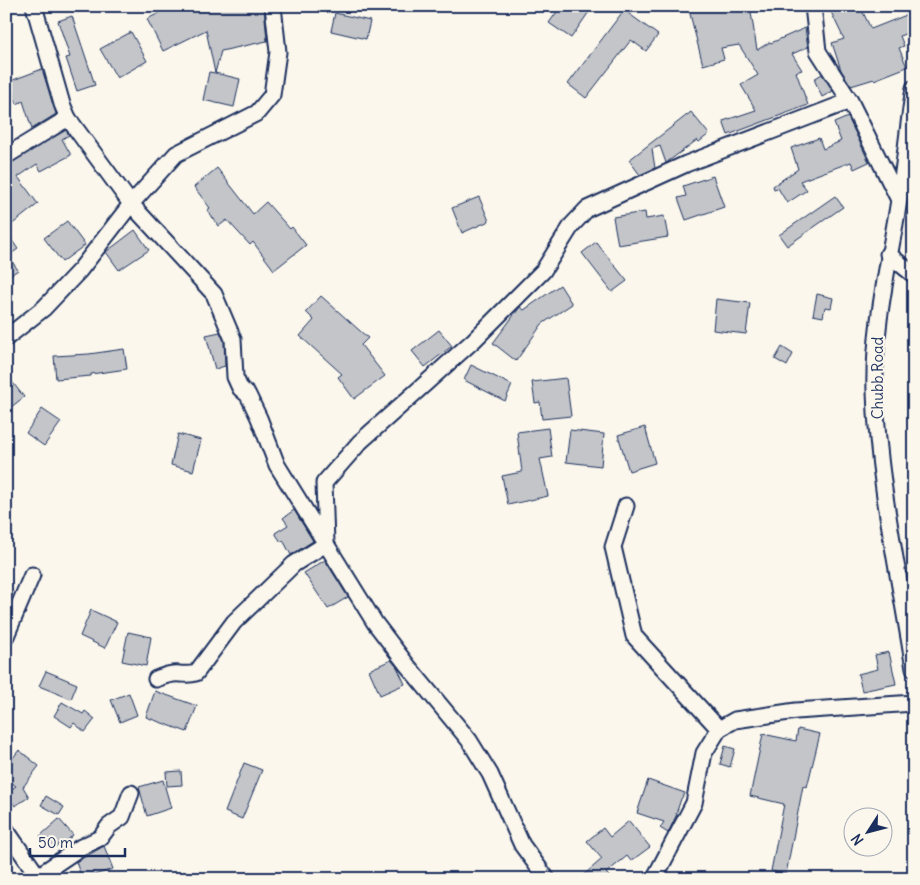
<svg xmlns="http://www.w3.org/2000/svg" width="920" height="885" font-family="Delius,sans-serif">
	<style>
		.building { fill: #c3c5c9; stroke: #1b2f5e }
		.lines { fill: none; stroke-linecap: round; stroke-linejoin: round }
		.minor-casing { stroke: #1b2f5e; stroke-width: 19 }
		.minor { stroke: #fbf7ec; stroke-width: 15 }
		.labels { text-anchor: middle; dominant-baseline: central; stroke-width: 4.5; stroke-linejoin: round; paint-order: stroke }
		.street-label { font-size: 15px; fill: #1b2f5e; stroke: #fbf7ec }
	</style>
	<rect width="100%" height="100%" fill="#fbf7ec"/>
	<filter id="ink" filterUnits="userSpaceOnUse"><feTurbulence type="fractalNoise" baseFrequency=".02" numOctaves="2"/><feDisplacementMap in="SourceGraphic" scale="10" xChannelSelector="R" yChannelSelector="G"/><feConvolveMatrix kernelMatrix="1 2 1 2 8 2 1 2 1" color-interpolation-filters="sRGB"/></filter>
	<g filter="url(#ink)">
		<!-- building -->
		<g class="building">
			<path d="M174 6H264L267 41 221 51 215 73 240 79 234 107 203 100 209 72 215 73 206 30 163 51 147 19Z"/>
			<path d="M561 6H593L571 38 549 23Z"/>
			<path d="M704 6H750L757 50 770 42 771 43 805 28 808 47 792 54 802 70 796 72 808 105 728 135 723 121 756 110 741 85 758 75 739 45 721 48 724 59 703 65 689 10Z"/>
			<path d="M843 6H860L871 29 914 12V30L900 36 904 46 899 48 907 67 874 80V79L851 86 841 70 832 43 844 39 831 12Z"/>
			<path d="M624 10 658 35 646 51 631 40 586 98 568 84Z"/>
			<path d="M335 13 370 21 366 39 331 31Z"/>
			<path d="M72 16 95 85 77 91 66 58 70 57 58 21Z"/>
			<path d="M131 32 147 61 117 78 100 49Z"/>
			<path d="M42 69 56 114 32 129 23 101 17 104 8 82Z"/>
			<path d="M822 74 833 91 822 97 814 79Z"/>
			<path d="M691 112 709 134 699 142 697 140 666 163 660 146 652 149 655 168 640 175 629 160Z"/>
			<path d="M848 117 869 162 854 169 851 162 800 181 807 190 787 203 778 188 774 189 773 186 798 169 791 148 819 138 823 149 841 141 834 123Z"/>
			<path d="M66 130 69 135 62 139 71 155 41 171 37 164 18 177 38 204 6 229V165Z"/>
			<path d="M217 168 253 214 266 202 290 229 292 227 306 245 274 270 253 242 250 245 227 220 219 226 207 210 210 208 194 187Z"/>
			<path d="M713 176 724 207 686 220 678 198 686 196 683 186Z"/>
			<path d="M835 196 843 207 787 246 779 235Z"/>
			<path d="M479 197 489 221 462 233 452 208Z"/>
			<path d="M645 212 646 219 664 216 668 237 618 245 613 217Z"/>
			<path d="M67 221 85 245 62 262 44 238Z"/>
			<path d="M135 230 149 250 119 270 106 252Z"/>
			<path d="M6 232 18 249 8 256 18 270 6 278Z"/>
			<path d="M596 242 627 281 612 292 582 253Z"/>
			<path d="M560 285 572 304 542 324 516 361 493 343 520 307 524 310Z"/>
			<path d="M817 294 833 298 831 308 825 307 823 317 813 315Z"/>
			<path d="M321 296 368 338 361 345 385 376 354 399 338 377 342 374 300 336 314 320 306 312Z"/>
			<path d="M716 299 750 303 746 334 713 330Z"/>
			<path d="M439 330 452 346 425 367 412 351Z"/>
			<path d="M220 332 224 341 225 366 215 369 206 335Z"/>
			<path d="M782 347 793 354 787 366 775 359Z"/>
			<path d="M124 349 127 369 91 374V376L56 379 54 356 89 354Z"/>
			<path d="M471 365 512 385 505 401 464 380Z"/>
			<path d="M6 374 24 397 6 411Z"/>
			<path d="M566 378 571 416 542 419 540 402 535 403 532 382Z"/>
			<path d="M42 409 61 422 44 446 26 433Z"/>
			<path d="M645 427 655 463 629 471 618 435Z"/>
			<path d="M548 428 552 457 540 459 548 496 508 505 502 476 522 472 517 432Z"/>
			<path d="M570 430 604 434 601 466 566 462Z"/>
			<path d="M178 434 201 440 193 471 171 465Z"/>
			<path d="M294 510 313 541 291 555 283 540 281 542 275 533 288 525 283 518Z"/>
			<path d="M325 560 348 597 328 609 304 573Z"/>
			<path d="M91 610 117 622 105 648 80 636Z"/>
			<path d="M128 632 151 637 146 666 122 661Z"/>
			<path d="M889 652 896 684 862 691 858 674 878 669 875 655Z"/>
			<path d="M391 660 397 667 405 684 380 695 369 670Z"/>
			<path d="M46 671 77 684 71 699 39 686Z"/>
			<path d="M155 691 197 706 187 732 146 717Z"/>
			<path d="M129 693 137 715 120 722 111 700Z"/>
			<path d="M62 702 83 714 85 711 95 719 85 732 74 723 71 727 54 716Z"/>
			<path d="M798 729 820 734 807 787 803 786 786 874 771 871 784 804 750 796 763 734 796 741Z"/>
			<path d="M725 746 735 749 730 767 720 764Z"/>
			<path d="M19 750 39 766 23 787 29 797 15 806 6 793 16 786 6 779V767Z"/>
			<path d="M244 763 262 770 242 819 225 812Z"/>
			<path d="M181 771 182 785 167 786 166 772Z"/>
			<path d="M163 780 171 808 147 816 139 787Z"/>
			<path d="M648 780 685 793 681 799 676 814H677L668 833 660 828 664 822 637 813Z"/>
			<path d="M46 796 64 807 59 815 41 805Z"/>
			<path d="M59 819 73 835 61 846 59 844 52 849 40 836Z"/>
			<path d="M629 821 650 847 631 861 627 856 606 873 612 879H579L602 859 587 841 603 828 610 837Z"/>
			<path d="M104 846 113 869 82 879 76 862Z"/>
		</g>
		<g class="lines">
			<!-- minor casing -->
			<g class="minor-casing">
				<g id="minor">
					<path d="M34 6 62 104 68 118 131 204 214 294 233 339 235 377 240 388 248 395 259 418 277 465 375 623 407 665 469 740 490 774 522 845 547 879"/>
					<path d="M813 6 818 51 850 101 899 200"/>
					<path d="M914 88C908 125 905 163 899 200 889 264 873 327 875 392 878 485 900 577 914 669"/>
					<path d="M6 156 68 118"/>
					<path d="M888 254 914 275"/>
					<path d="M6 338 44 308 80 270 131 204 176 154 257 113 272 95 278 52 273 6"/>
					<path d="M626 506 613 547 634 636 719 729"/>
					<path d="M326 543 324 483 360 442 474 340 543 271 572 225 587 209 686 164 850 101"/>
					<path d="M6 636 32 575"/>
					<path d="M156 679C164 676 171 673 180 674 186 674 190 675 196 673L234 622 294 564 326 544"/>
					<path d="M6 830 40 879"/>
					<path d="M38 876 81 847 100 838 109 826 122 817 131 793"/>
					<path d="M654 879 694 803 704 753 719 729 735 720 796 711 914 703"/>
				</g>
			</g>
			<!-- minor -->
			<use href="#minor" class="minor"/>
		</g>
	</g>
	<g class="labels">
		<!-- street labels -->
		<g class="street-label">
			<text transform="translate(877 378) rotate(-90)">Chubb Road</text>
		</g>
	</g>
	<!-- margin -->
	<rect width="920" height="885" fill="none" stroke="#fbf7ec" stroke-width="25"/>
	<rect x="12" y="12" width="895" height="860" fill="none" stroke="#1b2f5e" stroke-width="2" filter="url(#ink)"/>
	<!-- north arrow -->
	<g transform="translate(868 832) rotate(234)"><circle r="24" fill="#fbf7ec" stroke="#a1a7b3"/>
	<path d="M0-4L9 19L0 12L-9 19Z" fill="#1b2f5e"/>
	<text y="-8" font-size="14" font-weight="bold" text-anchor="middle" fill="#1b2f5e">N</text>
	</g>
	<!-- scale -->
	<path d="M30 848v8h95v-8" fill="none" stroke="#1b2f5e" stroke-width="2.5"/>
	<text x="38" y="848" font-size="15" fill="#1b2f5e" stroke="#fbf7ec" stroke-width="4" paint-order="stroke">50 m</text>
</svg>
